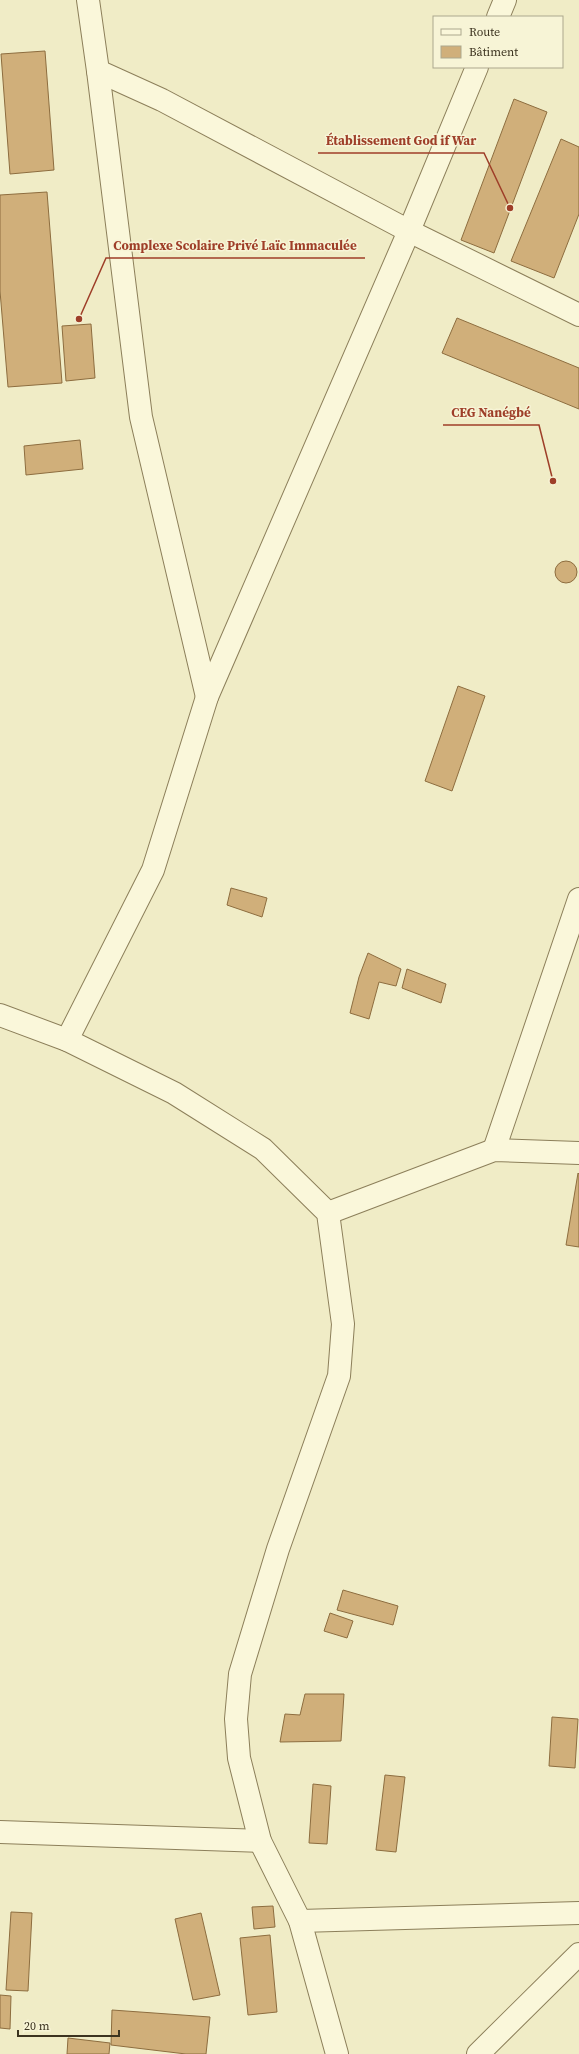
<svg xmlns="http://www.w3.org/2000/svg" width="579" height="2054" font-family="'Source Serif 4',serif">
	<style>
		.building { fill: #d0af7a; stroke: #8d6d3f }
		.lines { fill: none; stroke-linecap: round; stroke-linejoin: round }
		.minor-casing { stroke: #8c7f5a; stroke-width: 24 }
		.minor { stroke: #faf7da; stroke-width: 22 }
		.leader { fill: none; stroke: #9e3e28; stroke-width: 1.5 }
		.callout-dot { fill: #9e3e28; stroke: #f7f4d6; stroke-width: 1.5 }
		.callout-label { font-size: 13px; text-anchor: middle; font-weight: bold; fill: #9e3e28; stroke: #f7f4d6; stroke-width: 3; stroke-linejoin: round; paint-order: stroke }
	</style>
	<rect width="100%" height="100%" fill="#f0ecc6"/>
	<!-- building -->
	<g class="building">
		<path d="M45 51 54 170 10 174 1 54Z"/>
		<path d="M514 99 547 112 494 253 461 240Z"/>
		<path d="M561 139 579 147V214L554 278 511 261Z"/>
		<path d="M47 192 62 383 8 387 0 291V195Z"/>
		<path d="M457 318 579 368V409L442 353Z"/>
		<path d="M91 324 95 378 66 381 62 326Z"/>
		<path d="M80 440 83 469 26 475 24 446Z"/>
		<circle cx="566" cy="572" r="11"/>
		<path d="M458 686 485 696 452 791 425 781Z"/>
		<path d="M231 888 267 898 262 917 227 905Z"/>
		<path d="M368 953 401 969 396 986 379 982 369 1019 350 1013 359 977Z"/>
		<path d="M407 969 446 984 441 1003 402 988Z"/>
		<path d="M578 1173 579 1174V1247L566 1245Z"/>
		<path d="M343 1590 398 1606 393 1625 337 1610Z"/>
		<path d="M330 1613 353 1621 347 1638 324 1631Z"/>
		<path d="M305 1694H344L341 1741 280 1742 285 1714 300 1715Z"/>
		<path d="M552 1717 578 1719 575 1768 549 1766Z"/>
		<path d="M385 1775 405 1777 396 1852 376 1850Z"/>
		<path d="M313 1784 331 1786 327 1844 309 1843Z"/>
		<path d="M273 1906 275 1927 254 1929 252 1907Z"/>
		<path d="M11 1912 32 1913 28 1991 6 1990Z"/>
		<path d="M201 1913 220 1995 193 2000 175 1919Z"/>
		<path d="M270 1935 277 2012 248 2015 240 1938Z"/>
		<path d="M0 1995 11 1996 10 2029 0 2028Z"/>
		<path d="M112 2010 210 2017 206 2054H186L111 2045Z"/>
		<path d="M68 2038 110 2043 109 2054H67Z"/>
	</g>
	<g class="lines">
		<!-- minor casing -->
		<g class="minor-casing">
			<g id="minor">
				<path d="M88 0 98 71 162 100 409 231 579 315"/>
				<path d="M498 17 505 0"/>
				<path d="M98 71 141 417 207 697"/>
				<path d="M0 1015 67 1040"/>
				<path d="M494 1150 579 899"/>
				<path d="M328 1213 494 1150 579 1153"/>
				<path d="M0 1832 260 1841"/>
				<path d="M300 1921 579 1913"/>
				<path d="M337 2054 300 1921 260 1841 239 1758 236 1719 240 1674 278 1549 339 1376 343 1324 328 1213 263 1149 174 1093 67 1040 153 870 207 697 409 231 477 67"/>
				<path d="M478 2054 579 1954"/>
			</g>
		</g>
		<!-- minor -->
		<use href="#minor" class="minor"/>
	</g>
	<!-- callouts -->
	<path class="leader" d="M510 208L484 153H318M79 319L106 258H365M553 481L539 425H443"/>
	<g class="callout-dot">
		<circle cx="510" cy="208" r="4"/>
		<circle cx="79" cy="319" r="4"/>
		<circle cx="553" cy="481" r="4"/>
	</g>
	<g class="callout-label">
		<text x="401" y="145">Établissement God if War</text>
		<text x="235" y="250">Complexe Scolaire Privé Laïc Immaculée</text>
		<text x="491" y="417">CEG Nanégbé</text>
	</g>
	<!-- legend -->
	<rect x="433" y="16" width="130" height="52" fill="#f7f4d6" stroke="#aca78d"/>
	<rect x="441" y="29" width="20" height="6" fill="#faf7da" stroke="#aca78d"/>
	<text x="469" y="36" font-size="12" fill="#3c331f">Route</text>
	<rect x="441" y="46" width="20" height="12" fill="#d0af7a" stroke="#aca78d"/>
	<text x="469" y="56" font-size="12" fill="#3c331f">Bâtiment</text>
	<!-- scale -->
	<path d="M18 2030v6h101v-6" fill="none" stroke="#3c331f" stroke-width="2"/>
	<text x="24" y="2030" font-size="12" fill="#3c331f" stroke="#f7f4d6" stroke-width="3" paint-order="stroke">20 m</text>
</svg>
